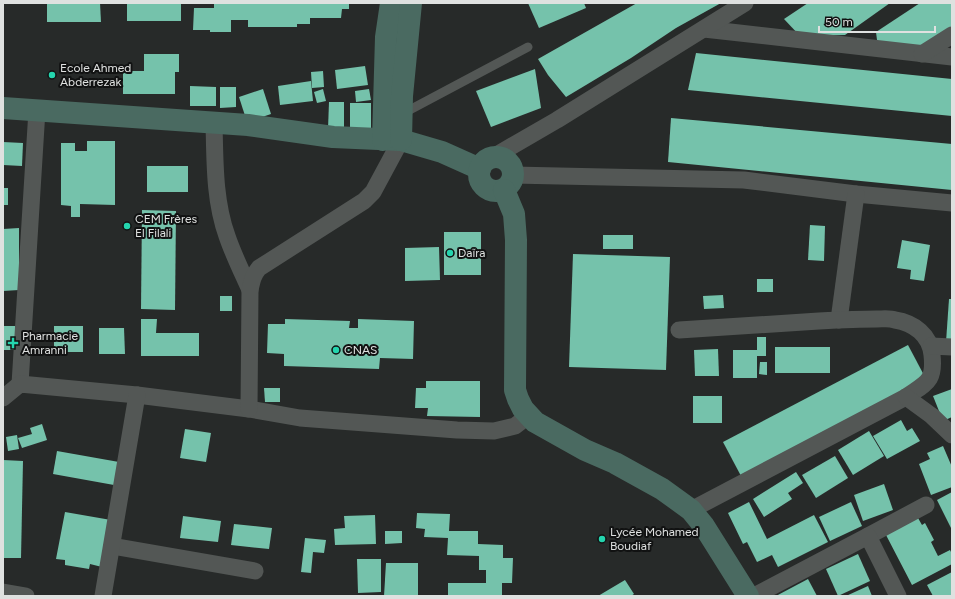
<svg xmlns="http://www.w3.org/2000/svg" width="955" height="599" font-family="Figtree,sans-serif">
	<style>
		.building { fill: #75c2ab }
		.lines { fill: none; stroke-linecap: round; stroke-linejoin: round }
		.service { stroke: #535755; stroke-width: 9 }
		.minor { stroke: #535755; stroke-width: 17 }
		.secondary { stroke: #4a6a61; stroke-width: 22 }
		.poi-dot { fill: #24d5ae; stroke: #111212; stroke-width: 1.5 }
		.labels { text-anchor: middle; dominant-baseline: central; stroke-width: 4; stroke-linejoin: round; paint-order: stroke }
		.poi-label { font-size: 12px; fill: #dfe1e0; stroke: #111212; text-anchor: start }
	</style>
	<rect width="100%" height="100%" fill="#272a29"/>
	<!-- building -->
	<g class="building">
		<path d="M47 3H100L101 22H47Z"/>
		<rect x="127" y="3" width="54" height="18"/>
		<path d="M214 3H349V9H342L341 18H310V24H297V27H248V20H231V32H210V30H193L194 8H214Z"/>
		<path d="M528 3H584L586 8 539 28Z"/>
		<path d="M637 3H721L676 28 631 58 566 97 548 75 538 59Z"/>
		<path d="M808 3H890L845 35 800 36 784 19Z"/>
		<path d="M920 3H952V30L924 49 878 48 876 32Z"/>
		<path d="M696 53 952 79V116L688 90Z"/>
		<path d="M144 54H179V72H175V94H123V71H144Z"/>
		<path d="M365 66 368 85 337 89 335 70Z"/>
		<path d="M535 69 541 108 491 127 476 91Z"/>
		<path d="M323 71 324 87 312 88 311 72Z"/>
		<path d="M311 81 313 101 280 105 278 86Z"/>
		<path d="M190 86 216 87V106H190Z"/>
		<path d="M220 87H236V107L220 108Z"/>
		<path d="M263 89 271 114 247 122 239 97Z"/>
		<path d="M323 89 326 101 317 103 314 92Z"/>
		<path d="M369 89 371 100 356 102 355 91Z"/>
		<path d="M329 102H344V129H328Z"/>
		<rect x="350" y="103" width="21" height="31"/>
		<path d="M671 118 952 144V190L668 162Z"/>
		<path d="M87 141H115V205L80 204V217H71V206L61 205V143H75V151H87Z"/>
		<path d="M3 142 23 143 22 166 3 165Z"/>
		<rect x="147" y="166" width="41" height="26"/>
		<rect x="3" y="188" width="5" height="17"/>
		<path d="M142 210 176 211 175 310 141 309Z"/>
		<path d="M810 225 825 226 824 261 808 260Z"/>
		<path d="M19 228V290L3 291V229Z"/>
		<rect x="444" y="232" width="37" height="43"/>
		<rect x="603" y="235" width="30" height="14"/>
		<path d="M902 240 930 245 924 281 910 279 911 270 897 268Z"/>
		<path d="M439 247 440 280 405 281V248Z"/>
		<path d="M573 254 670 257 666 370 569 367Z"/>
		<rect x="757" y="279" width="16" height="13"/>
		<path d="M723 295 724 308 704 309 703 296Z"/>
		<rect x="220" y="296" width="12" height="15"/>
		<path d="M949 299H952V342H946Z"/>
		<path d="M141 319H157L156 333H199V356H141Z"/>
		<path d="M285 319 350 321 349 328H358V319L414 321 413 359 380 358 379 369 284 366V354L267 353 268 324H285Z"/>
		<rect x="3" y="326" width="12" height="24"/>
		<rect x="54" y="326" width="29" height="26"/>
		<path d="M99 328H124L125 354H99Z"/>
		<rect x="757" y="337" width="9" height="19"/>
		<path d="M908 345 926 379 741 476 723 442Z"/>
		<rect x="775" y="347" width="55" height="26"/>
		<path d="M718 349 719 376H695L694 350Z"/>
		<rect x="733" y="350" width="24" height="28"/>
		<path d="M760 362H767V375L759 374Z"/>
		<path d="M426 381H480V417L427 416 428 408H415L416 388H426Z"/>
		<path d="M264 388H280V402H265Z"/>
		<path d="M952 389V417L943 421 933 396Z"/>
		<rect x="693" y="396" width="29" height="27"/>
		<path d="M901 420 907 431 912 428 920 441 887 459 873 436Z"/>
		<path d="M42 424 47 440 22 448 18 438 32 434 30 428Z"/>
		<path d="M185 429 211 433 206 462 180 458Z"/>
		<path d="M869 431 884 456 853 475 838 450Z"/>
		<path d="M17 435 19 449 8 451 6 437Z"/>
		<path d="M943 446 952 467V487L931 495 919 464 930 459 927 453Z"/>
		<path d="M57 451 119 462 114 485 53 474Z"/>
		<path d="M835 456 848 478 816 498 802 475Z"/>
		<path d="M3 460 23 461 21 558H3Z"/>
		<path d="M796 472 803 483 788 493 792 499 764 517 753 499Z"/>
		<path d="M884 484 893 510 863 521 854 495Z"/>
		<path d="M952 492V530L937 500Z"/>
		<path d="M749 502 767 539 814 515 828 542 778 567 772 555 757 562 747 542 743 544 728 513Z"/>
		<path d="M851 502 862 526 830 541 819 517Z"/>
		<path d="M65 512 111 520 102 567 90 564 89 569 65 565V560L56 559Z"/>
		<path d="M417 513 450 514 449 531H478V544L503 545V558H513L512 583H502V596H448V583H486V570H479V556L447 555 448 538 424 537 425 529 416 528Z"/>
		<path d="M375 515 376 544 335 545 334 529 345 528 344 516Z"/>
		<path d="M183 516 221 521 218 542 180 538Z"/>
		<path d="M918 518 922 525 925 523 934 540 931 542 938 556 950 550 952 554V564L912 585 886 535Z"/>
		<path d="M234 524 272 528 269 549 231 545Z"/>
		<path d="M385 531H402V543L385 544Z"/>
		<path d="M305 538 326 540 324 553 313 552 311 573 301 572Z"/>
		<path d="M858 554 870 581 838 596 826 569Z"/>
		<path d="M357 559H381V592L358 593Z"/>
		<path d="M386 563H418V596H384Z"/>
		<path d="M952 572V596H933L927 585Z"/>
		<path d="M808 579 817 596H776Z"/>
		<path d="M625 580 634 594 631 596H598Z"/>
		<path d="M868 586 872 596H846Z"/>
	</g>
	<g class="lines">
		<!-- service -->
		<path class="service" d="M402 114 528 47"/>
		<!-- minor -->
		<g class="minor">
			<path d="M704 29 952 57"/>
			<path d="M922 54 952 35"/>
			<path d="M214 122C215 160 214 200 227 236 233 254 242 272 250 290"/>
			<path d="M493 157 557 120 745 3"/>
			<path d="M513 175 744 180 856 194 952 203"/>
			<path d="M839 320 856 194"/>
			<path d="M679 330C726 327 773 324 819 321 838 320 858 319 877 319 883 319 890 318 895 320 914 323 930 335 932 355 935 382 926 383 906 397L691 510"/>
			<path d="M931 346 952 347"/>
			<path d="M20 384 37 110"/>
			<path d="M906 397 932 416 952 435"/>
			<path d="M3 398 20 384 137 395 249 409 300 418 457 430 494 431 515 426 528 416"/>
			<path d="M249 409 250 290C252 281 253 275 259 268L364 201 373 192 401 140"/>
			<path d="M868 536 926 505"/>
			<path d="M112 546 255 571"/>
			<path d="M3 592 26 596"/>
			<path d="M103 596 137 395"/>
			<path d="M754 596 868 536 898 596"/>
		</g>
		<!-- secondary -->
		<g class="secondary">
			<path d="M3 108 248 125 333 137 401 140 442 152 480 169"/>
			<path d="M383 140 386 37 391 3"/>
			<path d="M401 140 402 96 411 3"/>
			<circle cx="496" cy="174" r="17"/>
			<path d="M504 190 514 214 516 240 515 390 518 399 523 409 535 422 585 450 615 463 662 489 691 510 704 526 748 596"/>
		</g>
	</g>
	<!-- markers -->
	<g class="poi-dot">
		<circle cx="52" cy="75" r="4"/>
		<circle cx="127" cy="226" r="4"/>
		<circle cx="450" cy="253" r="4"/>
		<path d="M11 337h4v4h4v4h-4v4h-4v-4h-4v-4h4z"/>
		<circle cx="336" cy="350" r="4"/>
		<circle cx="602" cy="539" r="4"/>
	</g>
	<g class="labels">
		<!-- poi labels -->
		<g class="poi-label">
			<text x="60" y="68">Ecole Ahmed<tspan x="60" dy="14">Abderrezak</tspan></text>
			<text x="135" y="219">CEM Frères<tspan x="135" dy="14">El Filali</tspan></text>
			<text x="458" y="253">Daïra</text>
			<text x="22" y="336">Pharmacie<tspan x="22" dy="14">Amranni</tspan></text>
			<text x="344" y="350">CNAS</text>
			<text x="610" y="532">Lycée Mohamed<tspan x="610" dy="14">Boudiaf</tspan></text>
		</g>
	</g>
	<!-- border -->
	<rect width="955" height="599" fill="none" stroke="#dfe1e0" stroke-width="8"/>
	<!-- scale -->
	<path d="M819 26v6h116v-6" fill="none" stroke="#dfe1e0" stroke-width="2"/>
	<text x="825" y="26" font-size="12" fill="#dfe1e0" stroke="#111212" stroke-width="3" paint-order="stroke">50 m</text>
</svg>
